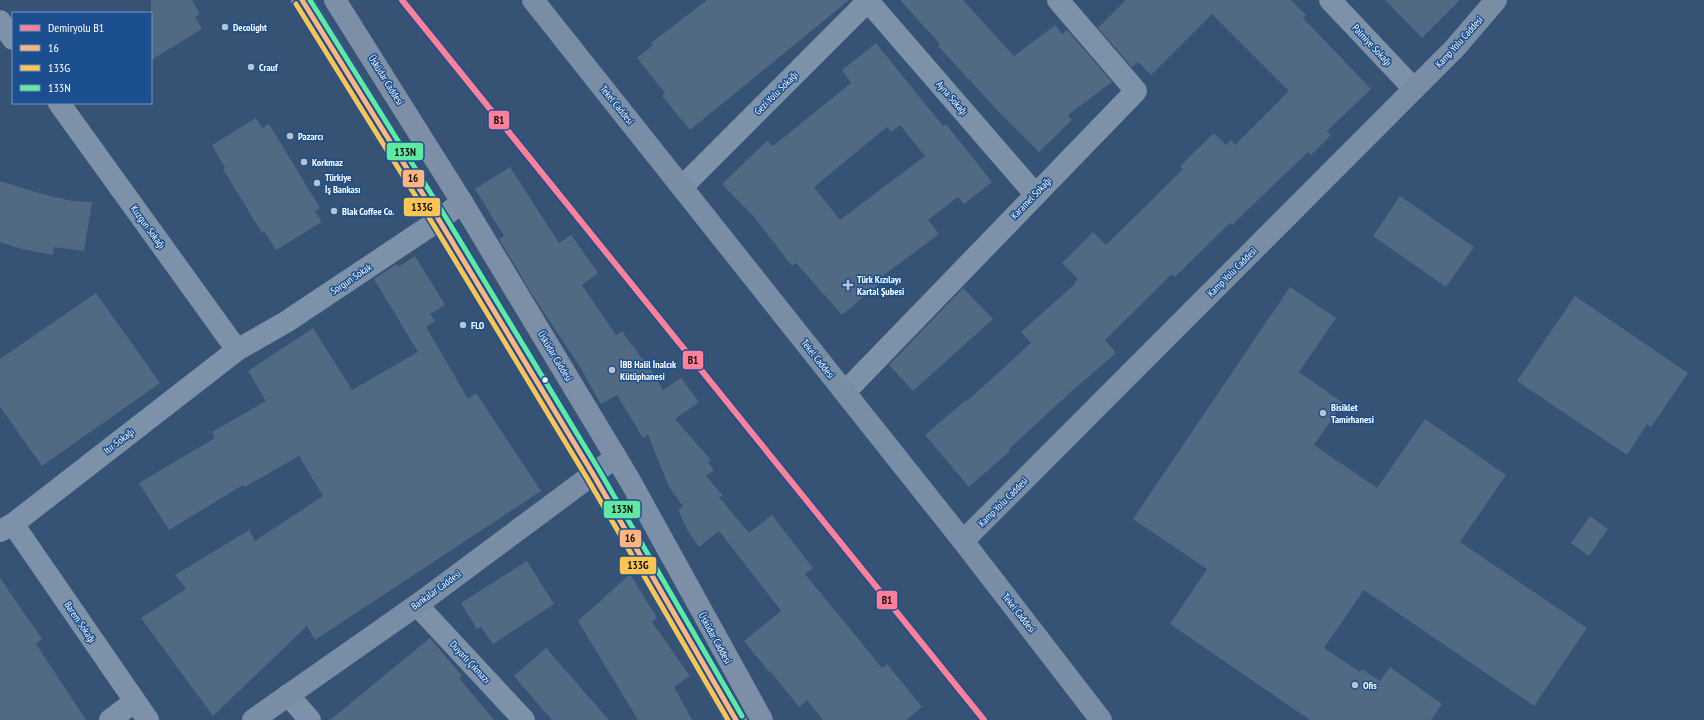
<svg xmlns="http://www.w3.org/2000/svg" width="1704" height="720" font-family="'PT Sans Narrow',sans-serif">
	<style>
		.building { fill: #526984; fill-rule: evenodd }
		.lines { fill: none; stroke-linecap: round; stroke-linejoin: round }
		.street { stroke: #7d92a8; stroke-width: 22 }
		.secondary { stroke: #798da4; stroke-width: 22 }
		.primary { stroke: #7d8ea7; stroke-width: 22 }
		.bus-1-casing { stroke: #1b4f8f; stroke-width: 8 }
		.bus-2-casing { stroke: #1b4f8f; stroke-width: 8 }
		.bus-3-casing { stroke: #1b4f8f; stroke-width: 8 }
		.bus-1 { stroke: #ffb580; stroke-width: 5 }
		.bus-2 { stroke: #fcc553; stroke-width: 5 }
		.bus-3 { stroke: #60e9a3; stroke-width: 5 }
		.rail-1-casing { stroke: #1b4f8f; stroke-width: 9 }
		.rail-1 { stroke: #ff8098; stroke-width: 6 }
		.poi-dot { fill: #b9c2ce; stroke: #1b4f8f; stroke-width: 1.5 }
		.bus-dot { fill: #fff; stroke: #1b4f8f; stroke-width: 1.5 }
		.labels { text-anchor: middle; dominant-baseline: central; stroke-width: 3; stroke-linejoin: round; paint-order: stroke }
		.poi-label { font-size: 10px; font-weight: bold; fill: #fff; stroke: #1b4f8f; text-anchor: start }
		.street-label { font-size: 10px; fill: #fff; stroke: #1b4f8f }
		.line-badge { stroke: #1b4f8f; stroke-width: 1.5 }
		.pale-badge-label { font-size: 11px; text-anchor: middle; font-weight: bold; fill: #111 }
	</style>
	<rect width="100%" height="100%" fill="#365274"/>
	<!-- building -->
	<g class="building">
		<path d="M151 0H192L200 14 195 17 202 29 151 60Z"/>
		<path d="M707 0H849L690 130 662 96 665 93 637 58 653 45 651 43Z"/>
		<path d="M900 0H963L1014 56 1055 25 1062 34 1067 30 1112 82 1068 115 1072 120 1039 152 999 112 938 46 940 44Z"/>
		<path d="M1126 0H1291L1306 15 1303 18 1371 89 1327 131 1331 135 1311 155 1308 152 1232 225 1230 223 1175 277 1172 274 1105 340 1116 353 1073 390 1009 449 1010 451 969 487 925 435 966 400 967 401 1031 343 1021 332 1076 283 1075 282 1078 279 1062 263 1093 232 1106 245 1183 169 1180 166 1214 133 1226 145 1231 140 1235 145 1289 91 1212 14 1151 75 1138 62 1132 67 1098 28Z"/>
		<path d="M1385 0H1460L1422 38Z"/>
		<path d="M876 43 943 126 946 124 992 182 964 204 958 197 928 220 939 234 876 281 879 284 842 315 796 263 792 266 754 217 722 184 767 141 773 146 851 83 842 70ZM900 125 925 156 840 220 814 187 887 127 891 132Z"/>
		<path d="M256 118 262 128 269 124 320 208 315 211 322 222 276 250 264 231 262 233 223 169 225 168 212 145Z"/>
		<path d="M510 167 559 243 571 235 598 273 582 285 616 335 622 331 632 346 633 345 642 359 644 358 663 390 681 378 699 402 675 419 711 460 708 462 714 470 706 476 723 496 719 497 749 533 772 515 813 568 805 574 882 668 887 664 922 707 906 720H823L807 700 799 707 771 672 770 673 744 641 781 611 719 531 699 547 688 531 678 510 683 506 669 487 648 435 643 438 617 395 601 404 580 367 533 296 499 239 504 236 475 189Z"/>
		<path d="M0 181 42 194 72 201 92 202 84 251 54 247 53 255 21 249 0 242Z"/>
		<path d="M1400 196 1474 247 1446 287 1373 236Z"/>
		<path d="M415 256 445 305 430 314 435 321 426 327 468 399 476 393 541 491 315 640 307 626 213 716 141 618 186 589 175 575 249 530 255 541 323 496 299 456 245 487 243 485 169 530 139 483 215 438 212 432 266 401 248 371 313 328 352 390 418 352 374 279 397 264 398 267Z"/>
		<path d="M1290 287 1336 318 1299 372 1343 403 1314 445 1377 488 1425 419 1506 475 1460 542 1587 628 1534 706 1364 590 1324 648 1360 672 1362 669 1380 681 1390 667 1442 704 1431 720H1310L1170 624 1207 569 1133 519Z"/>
		<path d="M963 288 993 319 913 391 889 365Z"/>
		<path d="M96 293 160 383 42 466 0 407V359Z"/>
		<path d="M1575 296 1688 373 1651 427 1647 424 1627 455 1517 381Z"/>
		<path d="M1590 516 1608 529 1589 556 1571 543Z"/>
		<path d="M527 561 554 604 493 644 481 627 477 629 461 603Z"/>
		<path d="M630 574 657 618 652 622 690 676 674 687 692 720H638L578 621Z"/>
		<path d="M0 578 42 639 36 644 86 720H0Z"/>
		<path d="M430 638 462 676 459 678 494 720H330Z"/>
		<path d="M546 648 609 720H552L514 676Z"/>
	</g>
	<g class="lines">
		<!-- street -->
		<g class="street">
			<path d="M1330 0 1414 89"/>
			<path d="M868 1 1035 194"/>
			<path d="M0 21 13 39"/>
			<path d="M59 103 237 350"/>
			<path d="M682 187 869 0"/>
			<path d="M845 392 1136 91 1058 0"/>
			<path d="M13 524 148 720"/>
			<path d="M0 531 13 524 237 350 286 322 439 220 462 202"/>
			<path d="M417 605 524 720"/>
			<path d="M288 695 310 720"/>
			<path d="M110 720 134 702"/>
		</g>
		<!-- secondary -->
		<g class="secondary">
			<path d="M533 0 963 541 1101 720"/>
			<path d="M963 541 1455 48 1496 0"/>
			<path d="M253 720 417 605 616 457"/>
		</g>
		<!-- primary -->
		<g class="primary">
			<path d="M302 0 439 220 593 474 736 720"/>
			<path d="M335 0 462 202 629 479 762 720"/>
		</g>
		<!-- bus-1 casing -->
		<g class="bus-1-casing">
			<path id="bus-1" d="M302 0 439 220 593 474 736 720"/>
		</g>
		<!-- bus-2 casing -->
		<g class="bus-2-casing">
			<path id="bus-2" d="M296 4 433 224 587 478 728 720"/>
		</g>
		<!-- bus-3 casing -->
		<g class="bus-3-casing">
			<path id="bus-3" d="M310 0 445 216 599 470 742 716"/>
		</g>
		<!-- bus-1 -->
		<use href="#bus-1" class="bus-1"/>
		<!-- bus-2 -->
		<use href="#bus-2" class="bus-2"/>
		<!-- bus-3 -->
		<use href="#bus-3" class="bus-3"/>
		<!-- rail-1 casing -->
		<g class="rail-1-casing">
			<path id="rail-1" d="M402 0 984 720"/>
		</g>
		<!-- rail-1 -->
		<use href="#rail-1" class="rail-1"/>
	</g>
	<!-- markers -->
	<g class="poi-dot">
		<circle cx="225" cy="27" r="4"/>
		<circle cx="251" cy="67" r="4"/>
		<circle cx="290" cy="136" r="4"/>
		<circle cx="304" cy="162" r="4"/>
		<circle cx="317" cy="183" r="4"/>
		<circle cx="334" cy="211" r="4"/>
		<path d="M846 279h4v4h4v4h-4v4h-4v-4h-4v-4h4z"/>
		<circle cx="463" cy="325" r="4"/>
		<circle cx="612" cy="370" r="4"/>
		<circle cx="1323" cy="413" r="4"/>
		<circle cx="1355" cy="685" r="4"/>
	</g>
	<circle class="bus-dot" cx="545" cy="380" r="3.5"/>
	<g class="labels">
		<!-- poi labels -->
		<g class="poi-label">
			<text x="233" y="27">Decolight</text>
			<text x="259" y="67">Crauf</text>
			<text x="298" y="136">Pazarcı</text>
			<text x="312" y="162">Korkmaz</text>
			<text x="325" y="177">Türkiye<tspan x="325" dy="12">İş Bankası</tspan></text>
			<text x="342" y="211">Blak Coffee Co.</text>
			<text x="857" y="279">Türk Kızılayı<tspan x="857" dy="12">Kartal Şubesi</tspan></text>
			<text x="471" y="325">FLO</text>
			<text x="620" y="364">İBB Halil İnalcık<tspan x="620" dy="12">Kütüphanesi</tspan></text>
			<text x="1331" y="407">Bisiklet<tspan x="1331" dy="12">Tamirhanesi</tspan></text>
			<text x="1363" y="685">Ofis</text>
		</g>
		<!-- street labels -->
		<g class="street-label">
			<text transform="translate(1459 42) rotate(-48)">Kamp Yolu Caddesi</text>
			<text transform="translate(1372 45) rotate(47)">Palmiye Sokağı</text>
			<text transform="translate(386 80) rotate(58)">Üsküdar Caddesi</text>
			<text transform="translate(776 93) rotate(-45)">Gezi Yolu Sokağı</text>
			<text transform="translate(952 98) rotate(49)">Ayna Sokağı</text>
			<text transform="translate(617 105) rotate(51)">Tekel Caddesi</text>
			<text transform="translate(1031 198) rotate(-46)">Karamel Sokağı</text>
			<text transform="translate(148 227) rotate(54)">Kuzgun Sokağı</text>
			<text transform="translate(1232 272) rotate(-45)">Kamp Yolu Caddesi</text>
			<text transform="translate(351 279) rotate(-34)">Sorgun Sokak</text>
			<text transform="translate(555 356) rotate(59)">Üsküdar Caddesi</text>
			<text transform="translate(818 359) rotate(52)">Tekel Caddesi</text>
			<text transform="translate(119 441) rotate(-38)">Itır Sokağı</text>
			<text transform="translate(1003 502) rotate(-45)">Kamp Yolu Caddesi</text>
			<text transform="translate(436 590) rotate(-36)">Bankalar Caddesi</text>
			<text transform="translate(1019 613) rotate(52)">Tekel Caddesi</text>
			<text transform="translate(80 622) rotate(56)">Barem Sokağı</text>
			<text transform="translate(715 638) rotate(61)">Üsküdar Caddesi</text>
			<text transform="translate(470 662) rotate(47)">Duyarlı Çıkmazı</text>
		</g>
	</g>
	<g class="line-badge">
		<rect x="488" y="110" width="22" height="20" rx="4" fill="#ff8098"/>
		<rect x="386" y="142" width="38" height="19" rx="4" fill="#60e9a3"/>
		<rect x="402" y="169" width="23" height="19" rx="4" fill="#ffb580"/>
		<rect x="403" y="197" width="38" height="20" rx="4" fill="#fcc553"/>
		<rect x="682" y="350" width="22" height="20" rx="4" fill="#ff8098"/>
		<rect x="603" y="500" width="38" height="19" rx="4" fill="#60e9a3"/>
		<rect x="619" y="529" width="23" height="19" rx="4" fill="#ffb580"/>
		<rect x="619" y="556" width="38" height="19" rx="4" fill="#fcc553"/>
		<rect x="876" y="590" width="22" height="20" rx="4" fill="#ff8098"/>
	</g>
	<g class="pale-badge-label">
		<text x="499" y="124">B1</text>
		<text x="405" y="156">133N</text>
		<text x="413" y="182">16</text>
		<text x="422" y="211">133G</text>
		<text x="693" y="364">B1</text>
		<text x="622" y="513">133N</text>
		<text x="630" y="542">16</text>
		<text x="638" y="569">133G</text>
		<text x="887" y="604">B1</text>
	</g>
	<!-- legend -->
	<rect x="12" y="12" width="140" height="92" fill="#1b4f8f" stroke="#7695bc"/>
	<rect x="20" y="25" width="20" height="6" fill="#ff8098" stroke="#7695bc"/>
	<text x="48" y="32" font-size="12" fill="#ffffff">Demiryolu B1</text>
	<rect x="20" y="45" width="20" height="6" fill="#ffb580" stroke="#7695bc"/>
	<text x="48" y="52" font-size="12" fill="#ffffff">16</text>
	<rect x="20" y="65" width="20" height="6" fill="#fcc553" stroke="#7695bc"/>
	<text x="48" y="72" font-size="12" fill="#ffffff">133G</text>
	<rect x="20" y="85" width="20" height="6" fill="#60e9a3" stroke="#7695bc"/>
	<text x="48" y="92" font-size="12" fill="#ffffff">133N</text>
</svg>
